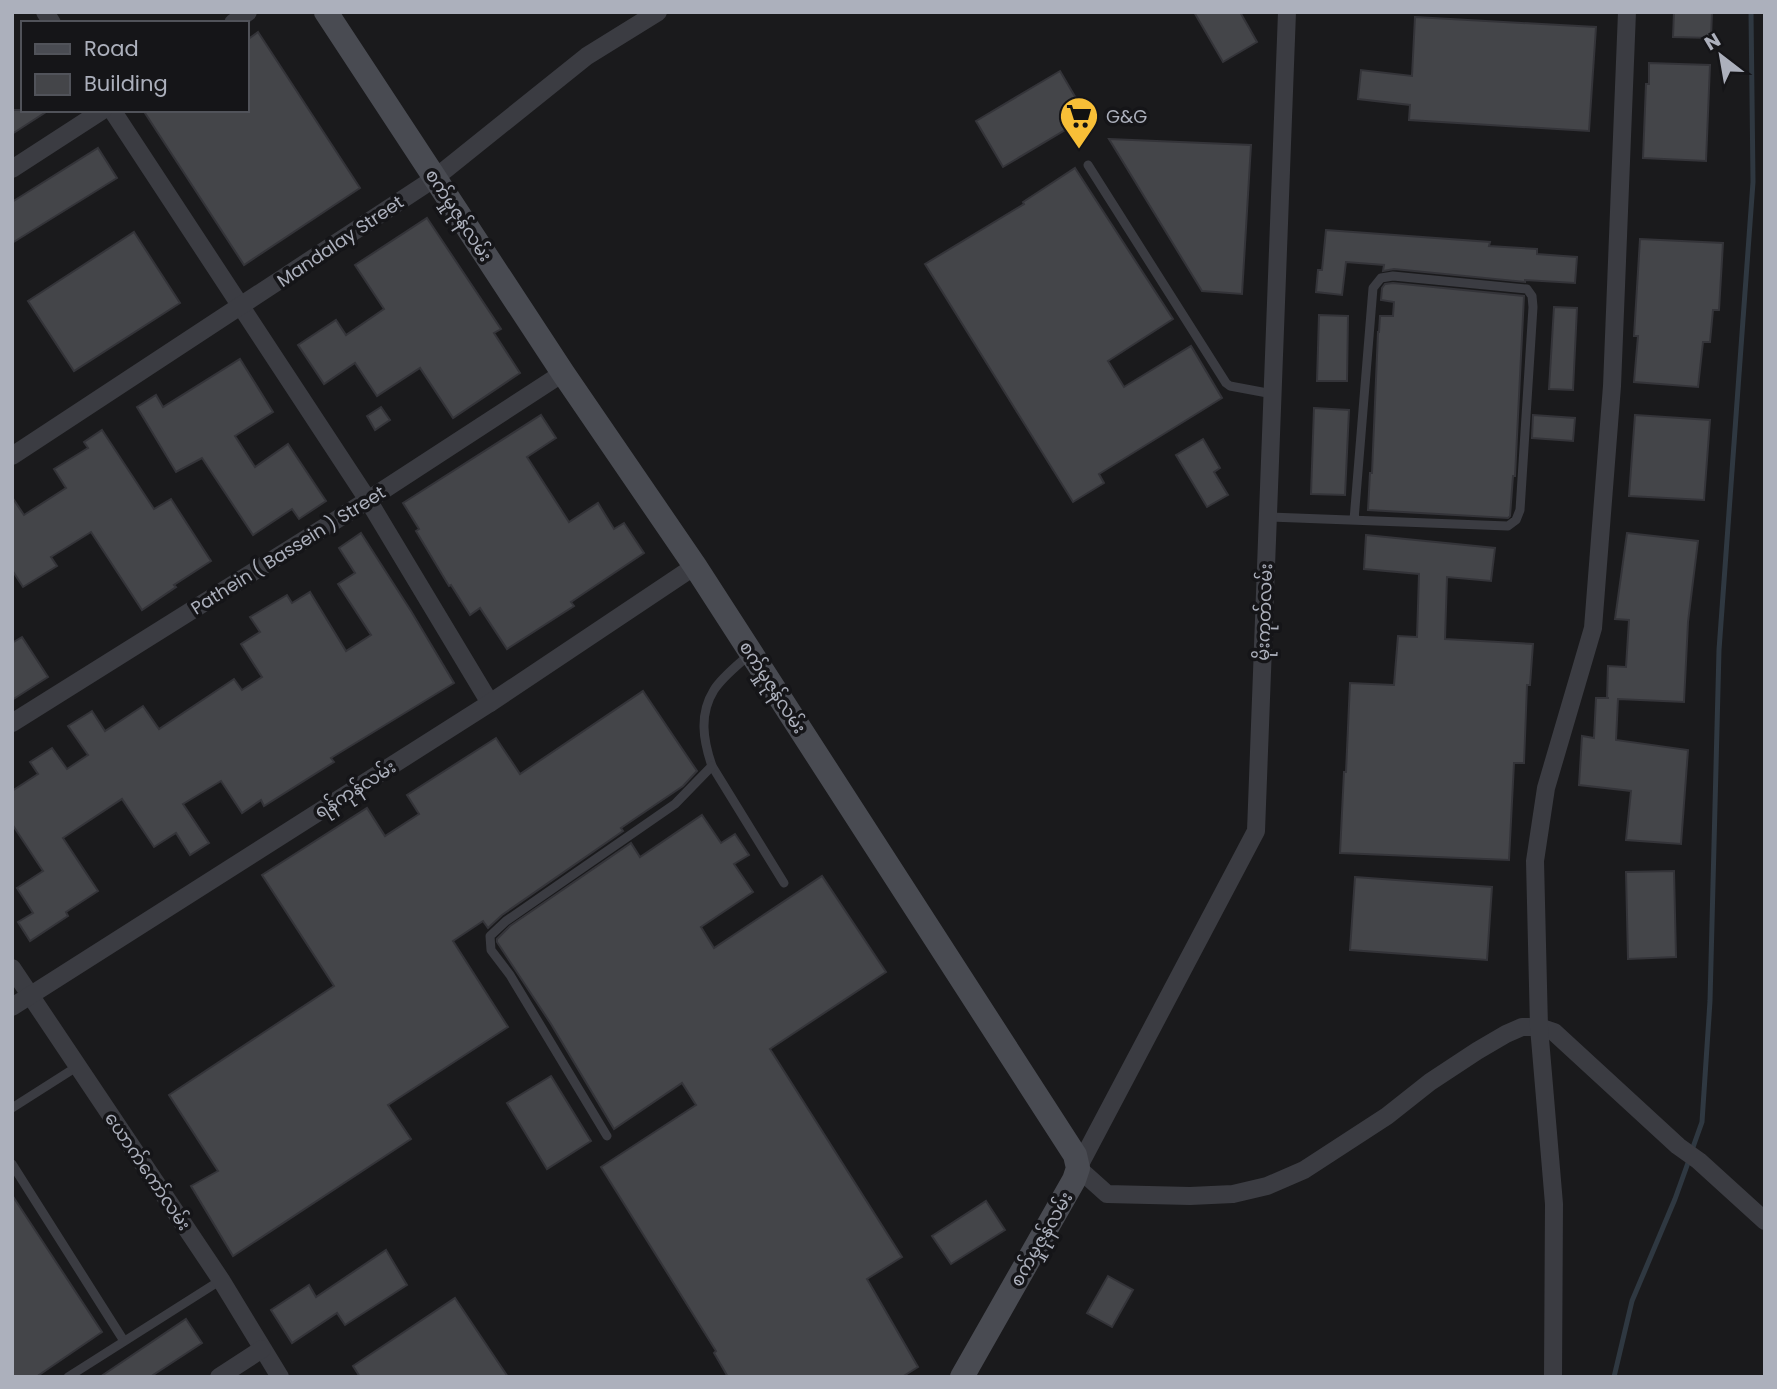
<svg xmlns="http://www.w3.org/2000/svg" width="1777" height="1389" font-family="Poppins,'Noto Sans Myanmar',sans-serif">
	<style>
		.lines { fill: none; stroke-linecap: round; stroke-linejoin: round }
		.stream { stroke: #2f3841; stroke-width: 5 }
		.building { fill: #444549; stroke: #343439; stroke-width: 2 }
		.lane { stroke: #3b3c42; stroke-width: 9 }
		.street { stroke: #3b3c42; stroke-width: 18 }
		.secondary { stroke: #494b52; stroke-width: 24 }
		.labels { text-anchor: middle; dominant-baseline: central; stroke-width: 7; stroke-linejoin: round; paint-order: stroke }
		.poi-label { font-size: 18px; fill: #acb0bc; stroke: #151518; text-anchor: start }
		.street-label { font-size: 18px; fill: #acb0bc; stroke: #151518 }
	</style>
	<rect width="100%" height="100%" fill="#1a1a1c"/>
	<g class="lines">
		<!-- stream -->
		<g class="stream">
			<path d="M1692 1150 1702 1122 1710 1001 1719 650 1753 182 1751 12"/>
			<path d="M1614 1377 1632 1301 1675 1199 1689 1160"/>
		</g>
	</g>
	<!-- building -->
	<g class="building">
		<path d="M1194 12H1240L1257 42 1223 62Z"/>
		<path d="M1674 12H1712L1711 38 1673 37Z"/>
		<path d="M1415 17 1596 27 1589 131 1409 120 1410 105 1358 99 1361 70 1412 76Z"/>
		<path d="M258 32 360 188 244 265 143 110H247V40Z"/>
		<path d="M1649 63 1710 65 1706 161 1643 158 1646 84H1649Z"/>
		<path d="M1060 71 1087 117 1003 167 976 121Z"/>
		<path d="M12 110H49L12 134Z"/>
		<path d="M1109 139 1251 145 1242 294 1202 291Z"/>
		<path d="M98 148 117 178 12 243V202Z"/>
		<path d="M1075 168 1173 319 1108 361 1124 387 1191 346 1222 398 1099 474 1104 483 1073 502 925 264 1024 204 1023 202Z"/>
		<path d="M427 218 501 329 494 333 520 373 453 418 420 368 377 396 355 363 324 384 298 345 336 320 346 335 384 309 355 265Z"/>
		<path d="M1326 230 1490 242 1489 246 1537 249V254L1577 257 1575 283 1525 280V282L1394 269 1383 271 1384 265 1346 262 1342 295 1316 292 1318 270H1322Z"/>
		<path d="M134 232 180 303 74 371 28 301Z"/>
		<path d="M1640 239 1723 243 1719 310H1713L1710 342H1703L1698 387 1634 382 1638 336H1634Z"/>
		<path d="M1393 283 1524 296 1515 476H1513L1510 516 1508 518 1368 510 1370 473H1372L1378 332H1379L1380 316H1393L1394 302 1381 300 1382 288 1385 284Z"/>
		<path d="M1554 307 1577 308 1573 390 1549 389Z"/>
		<path d="M1319 315 1348 316 1347 381H1317Z"/>
		<path d="M240 359 273 412 235 436 255 467 288 444 326 501 299 519 292 509 253 535 202 458 176 472 137 407 156 395 163 407Z"/>
		<path d="M381 407 390 420 375 430 367 416Z"/>
		<path d="M1314 408 1349 410 1345 495 1311 494Z"/>
		<path d="M541 415 556 438 527 457 569 522 598 503 614 529 624 523 644 553 571 602 574 606 507 649 480 608 470 615 451 585 449 586 416 531 419 529 403 503Z"/>
		<path d="M1533 415 1575 418 1573 441 1532 438Z"/>
		<path d="M1635 415 1710 420 1704 500 1629 496Z"/>
		<path d="M102 430 154 509 171 499 211 561 174 585 176 587 142 610 91 532 51 557 57 566 23 587 12 570V497L24 515 66 488 54 469 88 448 84 442Z"/>
		<path d="M1203 439 1220 468 1214 472 1228 495 1207 507 1176 455Z"/>
		<path d="M361 533 411 611 454 683 331 758 334 762 264 806 261 800 242 813 221 781 183 804 209 843 190 855 176 833 154 847 122 799 63 838 98 891 66 912 68 916 30 941 18 922 33 913 17 888 43 871 12 824V791L38 774 30 762 52 748 67 769 88 755 68 726 92 711 105 731 143 706 159 729 234 679 242 690 262 677 241 644 260 632 250 617 287 595 292 603 310 592 346 651 371 635 338 584 355 573 339 548Z"/>
		<path d="M1627 533 1698 541 1688 622 1684 702 1618 699 1616 740 1688 750 1681 844 1626 840 1631 791 1579 785 1582 736 1594 738 1596 698H1609H1607L1608 666 1626 667 1629 620 1615 619Z"/>
		<path d="M1366 535 1495 548 1491 581 1447 577 1445 639 1533 644 1530 685H1527L1524 763H1514L1509 860 1340 853 1344 772H1346L1350 683 1394 685 1398 636 1417 637 1419 574 1364 569Z"/>
		<path d="M22 637 48 677 12 700V643Z"/>
		<path d="M643 691 697 771 683 786 621 828 623 831 502 915 488 928 483 921 453 941 508 1027 388 1105 411 1139 233 1256 191 1186 218 1171 169 1095 334 986 262 875 367 808 385 836 419 814 407 795 496 738 520 774Z"/>
		<path d="M702 815 721 843 735 834 749 855 734 864 753 892 701 927 714 948 822 876 886 972 770 1049 902 1257 867 1279 918 1367 902 1377H728L714 1353 716 1351 601 1167 696 1105 682 1083 614 1129 551 1024 497 942V939L510 926 631 843 640 857Z"/>
		<path d="M1674 871 1676 957 1628 959 1626 872Z"/>
		<path d="M1355 877 1492 887 1487 960 1350 950Z"/>
		<path d="M551 1076 591 1141 547 1169 507 1103Z"/>
		<path d="M12 1195 102 1332 36 1377H12Z"/>
		<path d="M986 1201 1005 1230 951 1264 932 1236Z"/>
		<path d="M386 1250 407 1285 345 1325 337 1313 292 1343 271 1310 309 1285 316 1297Z"/>
		<path d="M1108 1276 1133 1290 1112 1327 1087 1313Z"/>
		<path d="M455 1298 508 1377H360L353 1366Z"/>
		<path d="M186 1319 202 1343 150 1377H100Z"/>
	</g>
	<g class="lines">
		<!-- lane -->
		<g class="lane">
			<path d="M1088 165 1226 383 1230 386 1273 394"/>
			<path d="M1268 517 1508 526 1516 520 1520 510 1533 307 1532 296 1527 289 1393 276 1381 278 1373 288 1354 520"/>
			<path d="M750 654C739 664 722 677 714 690 699 714 703 740 712 766L784 883"/>
			<path d="M12 1108 78 1066"/>
			<path d="M607 1136 510 975 491 950 490 936 506 921 675 804 712 766"/>
			<path d="M12 1164 124 1341"/>
			<path d="M68 1377 221 1280"/>
		</g>
		<!-- street -->
		<g class="street">
			<path d="M45 12 52 23"/>
			<path d="M1287 12 1256 831 1078 1168 1107 1194 1190 1196 1233 1194 1267 1186 1304 1170 1387 1116 1430 1082 1477 1051 1506 1034 1522 1027H1539L1554 1032 1678 1146 1699 1161 1765 1221"/>
			<path d="M233 23 248 12"/>
			<path d="M112 110 368 500 490 703"/>
			<path d="M12 169 103 110"/>
			<path d="M12 456 435 178 587 56 658 12"/>
			<path d="M12 723 368 500 563 373"/>
			<path d="M12 968 221 1280 280 1377"/>
			<path d="M12 1007 490 703 695 566"/>
			<path d="M219 1377 262 1349"/>
			<path d="M1553 1377 1554 1204 1539 1027 1535 861 1546 788 1593 628 1612 386 1627 12"/>
		</g>
		<!-- secondary -->
		<path class="secondary" d="M326 12 563 373 695 566 1075 1155 1078 1168 1074 1180 962 1377"/>
	</g>
	<!-- icons -->
	<defs>
		<g id="supermarket-pin" transform="scale(2.0125)"><path d="M0 17L-7.5 6A9.5 9.5 0 1 1 7.5 6Z" fill="#f8bf37" stroke="#151518"/><path d="M-6-5.5h2.5l.6 2H6L4.5 2H-2.5L-4.4-4H-6ZM-1.5 3.2a1.3 1.3 0 1 0 .1 0ZM3 3.2a1.3 1.3 0 1 0 .1 0Z" fill="#111"/></g>
	</defs>
	<g fill-rule="evenodd">
		<use href="#supermarket-pin" x="1079" y="116"/>
	</g>
	<g class="labels">
		<!-- poi labels -->
		<g class="poi-label">
			<text x="1106" y="116">G&amp;G</text>
		</g>
		<!-- street labels -->
		<g class="street-label">
			<text transform="translate(459 215) rotate(57)">စက်မှုဇုန်လမ်း</text>
			<text transform="translate(340 241) rotate(-34)">Mandalay Street</text>
			<text transform="translate(288 550) rotate(-32)">Pathein ( Bassein ) Street</text>
			<text transform="translate(1264 612) rotate(-88)">မိုးကုတ်လမ်း</text>
			<text transform="translate(773 687) rotate(57)">စက်မှုဇုန်လမ်း</text>
			<text transform="translate(355 789) rotate(-32)">ရန်ကုန်လမ်း</text>
			<text transform="translate(148 1171) rotate(56)">ယောက်ကော်လမ်း</text>
			<text transform="translate(1041 1239) rotate(-60)">စက်မှုဇုန်လမ်း</text>
		</g>
	</g>
	<!-- border -->
	<rect width="1777" height="1389" fill="none" stroke="#acb0bc" stroke-width="28"/>
	<!-- legend -->
	<rect x="21" y="21" width="228" height="91" fill="#151518" stroke="#51535a" stroke-width="2"/>
	<rect x="35" y="44" width="35" height="10" fill="#494b52" stroke="#51535a" stroke-width="2"/>
	<text x="84" y="56" font-size="21" fill="#acb0bc">Road</text>
	<rect x="35" y="74" width="35" height="21" fill="#444549" stroke="#51535a" stroke-width="2"/>
	<text x="84" y="91" font-size="21" fill="#acb0bc">Building</text>
	<!-- north arrow -->
	<g transform="translate(1721 56) rotate(329)" stroke="#151518" stroke-width="5" paint-order="stroke">
	<path d="M0-5L12 26L0 18L-12 26Z" fill="#acb0bc"/>
	<text y="-10" font-size="19" font-weight="bold" text-anchor="middle" fill="#acb0bc">N</text>
	</g>
</svg>
